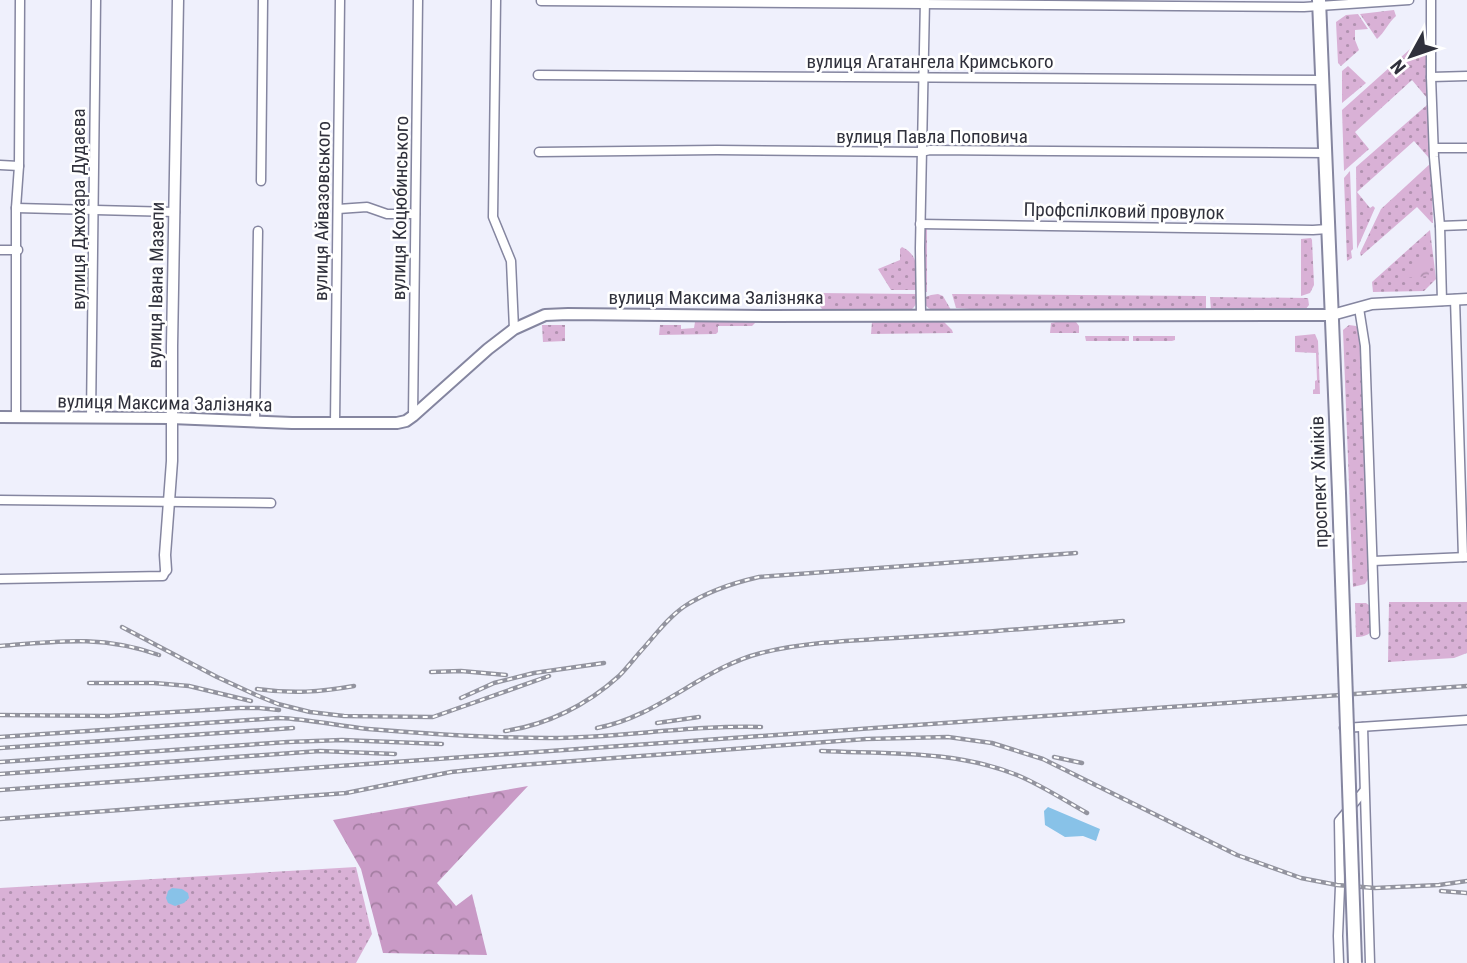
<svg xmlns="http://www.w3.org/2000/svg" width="1467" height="963" font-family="'Roboto Condensed',sans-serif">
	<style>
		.grass { fill: url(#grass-dots) }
		.forest { fill: url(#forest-crowns) }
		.park { fill: url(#park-crowns) }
		.water { fill: #88c2e8 }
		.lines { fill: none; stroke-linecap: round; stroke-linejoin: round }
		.minor-casing { stroke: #8586a0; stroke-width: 11 }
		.tertiary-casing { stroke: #8586a0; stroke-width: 13 }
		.secondary-casing { stroke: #8586a0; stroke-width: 14 }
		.primary-casing { stroke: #8586a0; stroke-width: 16 }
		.minor { stroke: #fff; stroke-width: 8 }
		.tertiary { stroke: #fff; stroke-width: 10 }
		.secondary { stroke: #fff; stroke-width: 10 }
		.primary { stroke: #fff; stroke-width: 12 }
		.rail-casing { stroke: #93949f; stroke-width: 4.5 }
		.rail { stroke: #fff; stroke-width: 2; stroke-dasharray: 5; stroke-linecap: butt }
		.primary-bridge-casing { stroke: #8586a0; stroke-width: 16; stroke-linecap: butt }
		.primary-bridge { stroke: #fff; stroke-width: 12 }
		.labels { text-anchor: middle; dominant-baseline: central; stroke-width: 5; stroke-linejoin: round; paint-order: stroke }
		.street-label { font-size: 19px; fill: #30313c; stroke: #fff }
	</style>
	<defs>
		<pattern id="grass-dots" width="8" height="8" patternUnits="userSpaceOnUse" patternTransform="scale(1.75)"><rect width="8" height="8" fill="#d9b1d6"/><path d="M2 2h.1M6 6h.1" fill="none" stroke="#b091af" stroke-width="1.8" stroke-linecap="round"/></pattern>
		<pattern id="forest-crowns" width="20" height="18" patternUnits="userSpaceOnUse" patternTransform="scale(1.75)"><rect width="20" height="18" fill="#c99ac6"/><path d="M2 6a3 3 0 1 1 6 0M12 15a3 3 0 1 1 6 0" fill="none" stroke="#a47ea2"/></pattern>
		<pattern id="park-crowns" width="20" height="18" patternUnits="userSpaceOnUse" patternTransform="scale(1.75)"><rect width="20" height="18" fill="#d9b1d6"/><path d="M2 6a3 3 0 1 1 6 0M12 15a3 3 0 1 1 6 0" fill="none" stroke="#b091af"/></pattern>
	</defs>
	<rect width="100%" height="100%" fill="#eff0fc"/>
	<!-- grass -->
	<g class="grass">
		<path d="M1394 10 1396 16C1388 23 1385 32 1377 39L1360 14Z"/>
		<path d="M1358 14 1368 29 1355 30V40L1359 50 1341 66 1338 63 1336 22 1346 15Z"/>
		<path d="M1428 33 1427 98 1412 80 1355 132 1369 149 1344 171 1342 110Z"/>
		<path d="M1348 66 1366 83 1342 103V71Z"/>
		<path d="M1428 104 1432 156 1429 158 1414 141 1357 192 1370 208 1373 206 1375 208 1357 249 1356 167Z"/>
		<path d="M1431 163 1433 223H1432L1417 207 1361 256 1360 253 1381 209Z"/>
		<path d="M1350 171 1353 249 1351 251 1352 258 1347 261 1344 178Z"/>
		<path d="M927 227V292H923V228Z"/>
		<path d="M1430 230 1436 279 1424 291 1373 292 1372 282Z"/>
		<path d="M1311 238 1312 240 1314 285 1310 293 1301 296V239Z"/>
		<path d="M902 247C921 256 916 273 917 290H891L878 269 900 260V249Z"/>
		<path d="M816 293 917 294C917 300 917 305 912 309H822L817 302Z"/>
		<path d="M938 294 943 296 951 310C938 310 926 314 923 298L931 295Z"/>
		<path d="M952 294 1206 296V310H984L956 308Z"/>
		<path d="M1210 297 1308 298 1309 305 1305 310H1211Z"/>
		<path d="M723 319 755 320 756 322 752 326H718V332L716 334 659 335 660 325H681V329L694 328 695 322H714Z"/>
		<path d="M876 319 942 320 952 330 953 333 871 334 872 322Z"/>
		<path d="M1066 320 1076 322 1079 326V333H1050L1051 323Z"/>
		<path d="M542 325H565V341L543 342Z"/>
		<path d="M1349 325 1356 326 1360 331 1370 576 1365 584 1353 587 1343 330Z"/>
		<path d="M1315 334 1318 341 1320 394H1313V390L1315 389V381L1317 380 1316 353 1295 352V336Z"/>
		<path d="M1085 336H1129V341H1086Z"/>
		<path d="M1133 336H1175V340L1172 341H1133Z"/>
		<path d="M1389 602H1467V653L1454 658 1388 662Z"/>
		<path d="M1355 603H1366L1370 606 1371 632C1367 636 1361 637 1356 637Z"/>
		<path d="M356 867 372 934 356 963H0V888Z"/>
	</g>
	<!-- forest -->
	<path class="forest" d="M528 786 437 883 456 906 472 894 487 955 383 953 361 869 333 820Z"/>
	<!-- park -->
	<path class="park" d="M1427 257 1429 276 1404 278Z"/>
	<!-- water -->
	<g class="water">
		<path d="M1048 807 1100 829 1096 841 1083 836 1065 837 1045 825 1044 811Z"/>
		<path d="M172 888 182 889 188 893 189 898 184 903 175 906 168 903 166 898 168 891Z"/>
	</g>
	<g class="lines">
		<!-- minor casing -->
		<g class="minor-casing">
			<g id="minor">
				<path d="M496 0 493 217 511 261 514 329"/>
				<path d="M1431 0V77L1434 157 1440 226 1442 301"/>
				<path d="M541 1 1304 7 1409 0"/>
				<path d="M538 75 1323 80"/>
				<path d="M1431 77 1467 76"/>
				<path d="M1434 148H1467"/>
				<path d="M539 152 717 150 921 152 930 150 1326 153"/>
				<path d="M0 165 19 166"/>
				<path d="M261 181 263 0"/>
				<path d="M16 208 175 212"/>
				<path d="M338 209 367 207 387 214H415"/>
				<path d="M920 224 1313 230 1328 229"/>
				<path d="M1440 226 1467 225"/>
				<path d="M0 250H18"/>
				<path d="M1455 299 1463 557"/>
				<path d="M1359 308 1365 346 1375 634"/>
				<path d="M921 315 920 248 925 0"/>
				<path d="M413 416 418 0"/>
				<path d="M16 417V208L19 166 20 0"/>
				<path d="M91 418 96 0"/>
				<path d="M255 422 258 231"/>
				<path d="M335 423 340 0"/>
				<path d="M0 500 271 503"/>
				<path d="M1373 561 1467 557"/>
				<path d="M0 579 163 576 166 570"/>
				<path d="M1363 727 1370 963"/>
				<path d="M1344 728 1467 720"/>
				<path d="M1339 963 1338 936 1340 886 1339 821 1364 791"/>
			</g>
		</g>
		<!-- tertiary casing -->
		<g class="tertiary-casing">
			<g id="tertiary">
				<path d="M1332 315 1372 304 1467 299"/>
				<path d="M166 570 165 555 172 461V346L178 0"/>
			</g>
		</g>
		<!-- secondary casing -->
		<g class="secondary-casing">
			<path id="secondary" d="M0 417 171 418 292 423H397L406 421 413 416 488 349 514 329 545 315 568 314 768 316 1332 315"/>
		</g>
		<!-- primary casing -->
		<g class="primary-casing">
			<path id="primary" d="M1319 0 1339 493"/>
		</g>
		<!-- minor -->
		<use href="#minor" class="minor"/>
		<!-- tertiary -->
		<use href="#tertiary" class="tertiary"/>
		<!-- secondary -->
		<use href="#secondary" class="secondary"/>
		<!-- primary -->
		<use href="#primary" class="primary"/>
		<!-- rail casing -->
		<g class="rail-casing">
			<g id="rail">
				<path d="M122 627 217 677 256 695 278 704 310 712 344 716 433 717 549 676"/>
				<path d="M0 646C59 641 102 635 159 655"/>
				<path d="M431 672 461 671 506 675"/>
				<path d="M89 683H154L189 686 251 701"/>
				<path d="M257 689C292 694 320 692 354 686"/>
				<path d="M461 698 494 683 534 673 604 663"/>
				<path d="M0 715 108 716 239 708H259L279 710"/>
				<path d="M657 723 699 717"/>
				<path d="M597 728C658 717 702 668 761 653 814 640 871 640 926 636 991 632 1057 626 1123 621"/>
				<path d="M505 731C547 725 587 705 619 676 626 669 633 660 640 652 654 637 667 618 685 606 708 591 733 583 759 577L1076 553"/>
				<path d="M0 737 279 718C309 719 338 726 368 729 428 734 489 738 549 738 619 738 690 725 761 727"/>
				<path d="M0 748 293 728"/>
				<path d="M821 751C886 754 955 750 1017 775 1041 785 1064 800 1087 813"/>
				<path d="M1054 757 1082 763"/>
				<path d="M0 762 288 742 342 740 442 744"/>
				<path d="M0 774 292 753 320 751 395 754"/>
				<path d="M0 790 1467 686"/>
				<path d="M0 819 346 793 451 772 521 765 866 739 948 737 992 743 1043 759 1237 855 1301 878 1337 885 1375 888 1439 885 1467 881"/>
				<path d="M1441 891 1467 893"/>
			</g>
		</g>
		<!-- rail -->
		<use href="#rail" class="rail"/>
		<!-- primary-bridge casing -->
		<g class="primary-bridge-casing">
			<path id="primary-bridge" d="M1339 493 1355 963"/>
		</g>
		<!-- primary-bridge -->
		<use href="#primary-bridge" class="primary-bridge"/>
	</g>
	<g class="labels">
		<!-- street labels -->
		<g class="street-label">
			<text x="930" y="61">вулиця Агатангела Кримського</text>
			<text x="932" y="136">вулиця Павла Поповича</text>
			<text transform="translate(400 208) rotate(-89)">вулиця Коцюбинського</text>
			<text transform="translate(78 209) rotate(-90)">вулиця Джохара Дудаєва</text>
			<text transform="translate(322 211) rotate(-89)">вулиця Айвазовського</text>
			<text transform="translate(1124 211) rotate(1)">Профспілковий провулок</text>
			<text transform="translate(156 285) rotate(-89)">вулиця Івана Мазепи</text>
			<text x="716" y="297">вулиця Максима Залізняка</text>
			<text transform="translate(165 403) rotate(1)">вулиця Максима Залізняка</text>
			<text transform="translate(1319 482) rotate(-92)">проспект Хіміків</text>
		</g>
	</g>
	<!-- north arrow -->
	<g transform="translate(1411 56) rotate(230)" stroke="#ffffff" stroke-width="5" paint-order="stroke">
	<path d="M0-5L12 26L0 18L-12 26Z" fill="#30313c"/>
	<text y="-10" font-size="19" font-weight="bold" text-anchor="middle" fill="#30313c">N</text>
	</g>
</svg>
